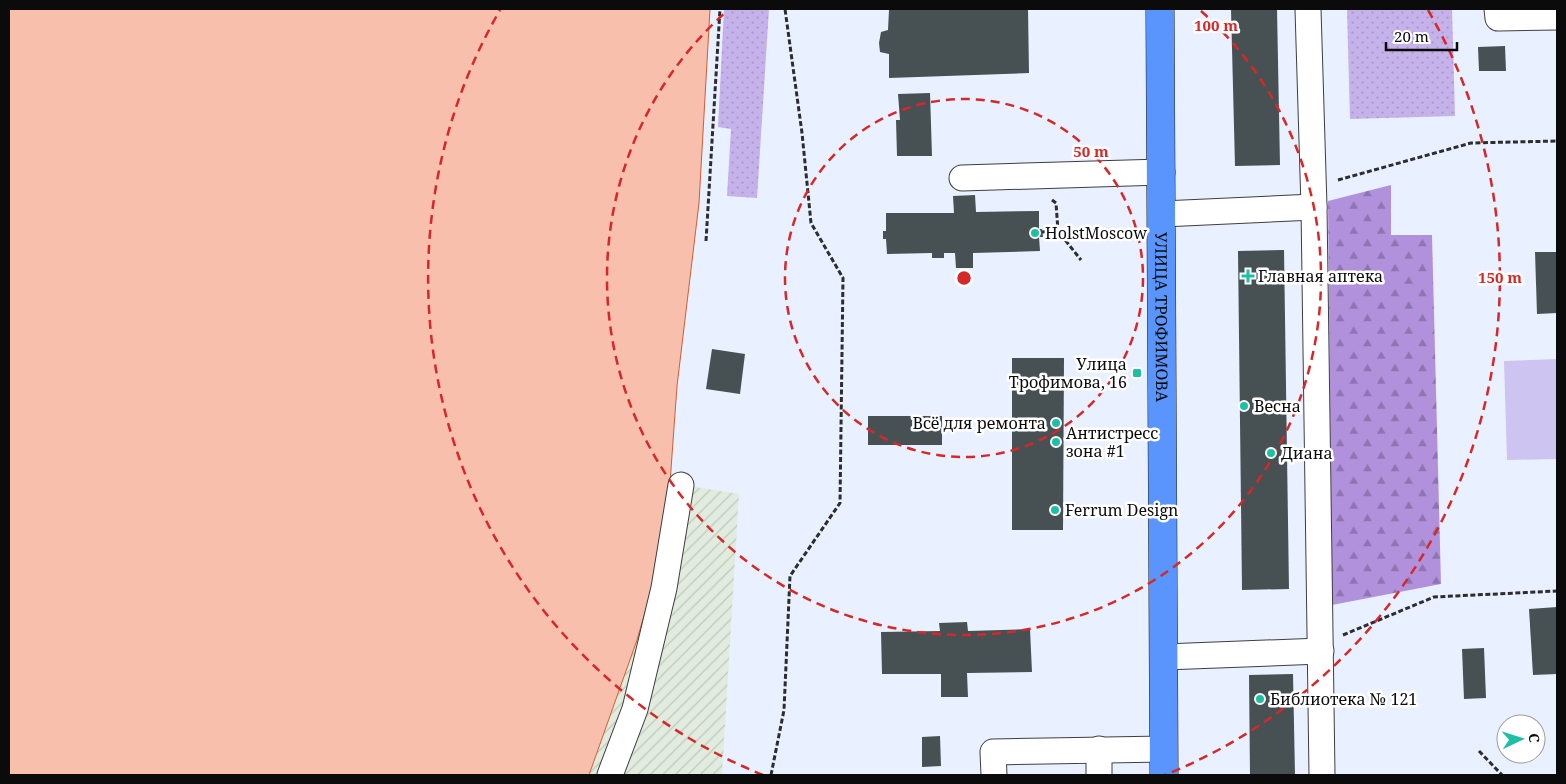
<svg xmlns="http://www.w3.org/2000/svg" width="1566" height="784" font-family="'Noto Serif',serif">
	<style>
		.industrial { fill: url(#industrial-furrows) }
		.grass { fill: url(#grass-dots) }
		.forest { fill: url(#forest-firs) }
		.pitch { fill: #cec4f1 }
		.water { fill: #f8bfac; stroke: #d25e30 }
		.building { fill: #475154 }
		.lines { fill: none; stroke-linecap: round; stroke-linejoin: round }
		.minor-casing { stroke: #3e3e3e; stroke-width: 27 }
		.major-casing { stroke: #1c1c1c; stroke-width: 29 }
		.path { stroke: #2d2d2d; stroke-width: 3; stroke-dasharray: 5 2.5; stroke-linecap: butt }
		.minor { stroke: #fff; stroke-width: 25 }
		.major { stroke: #5a95fe; stroke-width: 28 }
		.ring { fill: none; stroke: #d62828; stroke-width: 2.5; stroke-dasharray: 9 6 }
		.poi-dot { fill: #1ec0a5; stroke: #fff; stroke-width: 2 }
		.labels { text-anchor: middle; dominant-baseline: central; stroke-width: 5; stroke-linejoin: round; paint-order: stroke }
		.poi-label { font-size: 16px; fill: #0b0b0b; stroke: #fff; text-anchor: start }
		.street-label { font-size: 16px; fill: #0b0b0b; stroke: #fff }
		.centre { fill: #d62828; stroke: #fff; stroke-width: 2.5 }
		.ring-label { font-size: 15px; text-anchor: middle; font-weight: bold; fill: #d62828; stroke: #fff; stroke-width: 5; stroke-linejoin: round; paint-order: stroke }
	</style>
	<defs>
		<pattern id="industrial-furrows" width="10" height="10" patternUnits="userSpaceOnUse" patternTransform="scale(1.25)"><rect width="10" height="10" fill="#e1ebde"/><path d="M-1 1l2-2M0 10L10 0M9 11l2-2" fill="none" stroke="#c0c8bd"/></pattern>
		<pattern id="grass-dots" width="8" height="8" patternUnits="userSpaceOnUse" patternTransform="scale(1.25)"><rect width="8" height="8" fill="#c6b2ea"/><path d="M2 2h.1M6 6h.1" fill="none" stroke="#a998c7" stroke-width="1.8" stroke-linecap="round"/></pattern>
		<pattern id="forest-firs" width="22" height="20" patternUnits="userSpaceOnUse" patternTransform="scale(1.25)"><rect width="22" height="20" fill="#b191dc"/><path d="M5 1l3.5 6h-7zM16 11l3.5 6h-7z" fill="#8e75b1"/></pattern>
	</defs>
	<rect width="100%" height="100%" fill="#e9f0ff"/>
	<!-- industrial -->
	<path class="industrial" d="M670 483 739 494 722 775H589L637 640Z"/>
	<!-- grass -->
	<g class="grass">
		<path d="M724 9H769L757 198 727 196 731 129 718 127Z"/>
		<path d="M1347 9H1452L1455 116 1350 119Z"/>
	</g>
	<!-- forest -->
	<path class="forest" d="M1391 185V235H1432L1441 584 1332 605 1328 201Z"/>
	<!-- pitch -->
	<path class="pitch" d="M1557 359V459L1507 460 1504 361Z"/>
	<!-- water -->
	<path class="water" d="M9 9H710L699 203 677 386 670 483 657 571 637 640 589 775H9Z"/>
	<!-- building -->
	<g class="building">
		<path d="M1028 9 1029 73 889 78V54L880 52 879 43 881 32 888 30 889 10Z"/>
		<path d="M1231 9H1277L1280 165 1235 166Z"/>
		<path d="M1505 46 1506 71H1479L1478 47Z"/>
		<path d="M930 93 932 156H897L896 120H900L898 94Z"/>
		<path d="M975 195 976 212 1039 211V229H1042L1043 237H1039L1040 251 973 253V268H956L955 253H944V258H932V253L887 254 886 239H883V231H886V213H954L953 196Z"/>
		<path d="M1284 250 1289 589 1242 590 1238 251Z"/>
		<path d="M1535 252H1557V313L1537 314Z"/>
		<path d="M712 349 745 354 740 394 706 389Z"/>
		<path d="M1012 358H1064L1063 530H1012Z"/>
		<rect x="868" y="416" width="74" height="29"/>
		<path d="M1557 607V674L1533 675 1529 609Z"/>
		<path d="M967 622 968 631 1030 629 1032 672 967 673 968 697H941V674H882L881 632 940 631 939 623Z"/>
		<path d="M1484 648 1486 698 1464 699 1462 649Z"/>
		<path d="M1293 674 1295 775H1250L1249 675Z"/>
		<path d="M940 736 941 766 922 767V737Z"/>
	</g>
	<g class="lines">
		<!-- minor casing -->
		<g class="minor-casing">
			<g id="minor">
				<path d="M1308 9 1314 207 1322 775"/>
				<path d="M1497 9 1498 18 1557 17"/>
				<path d="M962 178 1162 172"/>
				<path d="M1162 214 1314 207"/>
				<path d="M1164 657 1321 651"/>
				<path d="M1099 749V775"/>
				<path d="M610 775 635 709 664 588 681 485"/>
				<path d="M994 775 993 752 1164 749"/>
			</g>
		</g>
		<!-- major casing -->
		<g class="major-casing">
			<g id="major">
				<path id="s1" d="M1160 9 1164 775"/>
			</g>
		</g>
		<!-- path -->
		<g class="path">
			<path d="M1338 180 1471 143 1557 141"/>
			<path d="M1052 200 1056 203 1058 231 1081 260"/>
			<path d="M1042 232 1058 231"/>
			<path d="M706 241 720 9"/>
			<path d="M1343 635 1434 597 1557 591"/>
			<path d="M1479 751 1502 775"/>
			<path d="M771 775 784 710 790 576 840 503 843 278 811 223 802 133 785 9"/>
		</g>
		<!-- minor -->
		<use href="#minor" class="minor"/>
		<!-- major -->
		<use href="#major" class="major"/>
	</g>
	<!-- distance rings -->
	<g class="ring">
		<circle cx="964" cy="278" r="179"/>
		<path d="M1201 11A357 357 0 1 1 727 11"/>
		<path d="M763 775A536 536 0 0 1 500 10M1428 10A536 536 0 0 1 1165 775"/>
	</g>
	<!-- markers -->
	<g class="poi-dot">
		<circle cx="1035" cy="233" r="5"/>
		<path d="M1245.5 268.5h5v5h5v5h-5v5h-5v-5h-5v-5h5z"/>
		<rect x="1132" y="368" width="10" height="10" rx="2.5"/>
		<circle cx="1244" cy="406" r="5"/>
		<circle cx="1056" cy="423" r="5"/>
		<circle cx="1056" cy="442" r="5"/>
		<circle cx="1271" cy="453" r="5"/>
		<circle cx="1055" cy="510" r="5"/>
		<circle cx="1260" cy="699" r="5"/>
	</g>
	<g class="labels">
		<!-- poi labels -->
		<g class="poi-label">
			<text x="1045" y="233">HolstMoscow</text>
			<text x="1258" y="276">Главная аптека</text>
			<text x="1127" y="364" text-anchor="end">Улица<tspan x="1127" dy="18">Трофимова, 16</tspan></text>
			<text x="1254" y="406">Весна</text>
			<text x="1046" y="423" text-anchor="end">Всё для ремонта</text>
			<text x="1066" y="433">Антистресс<tspan x="1066" dy="18">зона #1</tspan></text>
			<text x="1281" y="453">Диана</text>
			<text x="1065" y="510">Ferrum Design</text>
			<text x="1270" y="699">Библиотека № 121</text>
		</g>
		<!-- street labels -->
		<g class="street-label">
			<text stroke="none"><textPath href="#s1" startOffset="308">УЛИЦА ТРОФИМОВА</textPath></text>
		</g>
	</g>
	<circle cx="964" cy="278" r="8" class="centre"/>
	<g class="ring-label">
		<text x="1216" y="31">100 m</text>
		<text x="1091" y="157">50 m</text>
		<text x="1500" y="283">150 m</text>
	</g>
	<!-- border -->
	<rect width="1566" height="784" fill="none" stroke="#0b0b0b" stroke-width="20"/>
	<!-- north arrow -->
	<g transform="translate(1521 739) rotate(86)"><circle r="24" fill="#ffffff" stroke="#9d9d9d"/>
	<path d="M0-4L9 19L0 12L-9 19Z" fill="#1ec0a5"/>
	<text y="-8" font-size="14" font-weight="bold" text-anchor="middle" fill="#0b0b0b">С</text>
	</g>
	<!-- scale -->
	<path d="M1386 42v8h71v-8" fill="none" stroke="#0b0b0b" stroke-width="2.5"/>
	<text x="1394" y="42" font-size="15" fill="#0b0b0b" stroke="#ffffff" stroke-width="4" paint-order="stroke">20 m</text>
</svg>
